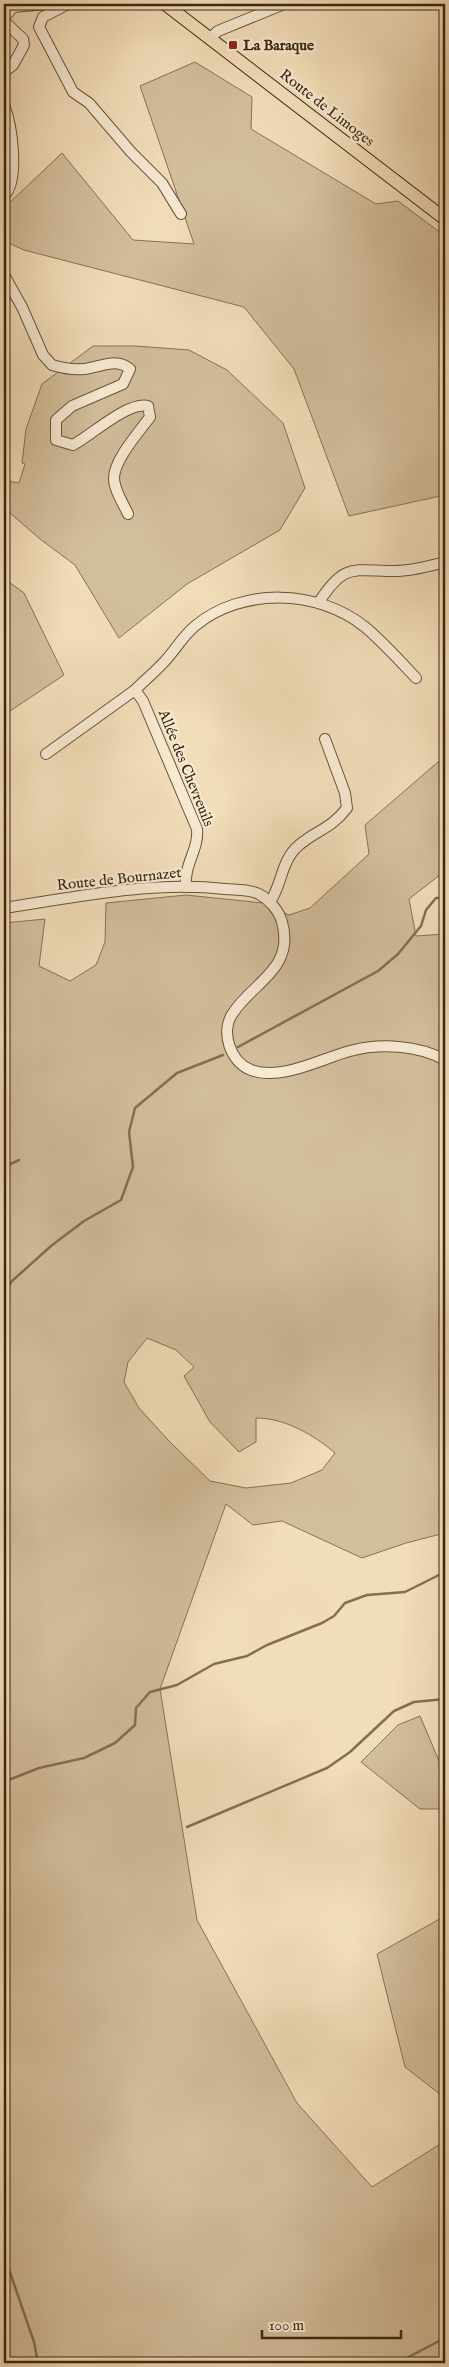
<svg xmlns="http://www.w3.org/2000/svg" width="449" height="2367" font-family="'IM FELL English',serif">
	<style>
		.green { fill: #d3be9c; stroke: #877255; fill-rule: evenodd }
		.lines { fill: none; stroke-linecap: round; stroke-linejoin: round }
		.stream { stroke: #846f52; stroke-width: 2.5 }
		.minor-casing { stroke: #695439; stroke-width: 12 }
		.major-casing { stroke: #3b270e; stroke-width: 14 }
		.minor { stroke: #f7e9d2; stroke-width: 10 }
		.major { stroke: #f2ddb9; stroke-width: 12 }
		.poi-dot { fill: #8f2418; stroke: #f7e9d2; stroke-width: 2 }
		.labels { text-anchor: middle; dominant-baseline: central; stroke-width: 4.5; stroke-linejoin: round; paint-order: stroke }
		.poi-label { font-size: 15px; font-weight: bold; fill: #3b270e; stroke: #f7e9d2; text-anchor: start }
		.street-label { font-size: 15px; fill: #3b270e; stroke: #f7e9d2 }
	</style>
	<rect width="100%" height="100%" fill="#f2ddb9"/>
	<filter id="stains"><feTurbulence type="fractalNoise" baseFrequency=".004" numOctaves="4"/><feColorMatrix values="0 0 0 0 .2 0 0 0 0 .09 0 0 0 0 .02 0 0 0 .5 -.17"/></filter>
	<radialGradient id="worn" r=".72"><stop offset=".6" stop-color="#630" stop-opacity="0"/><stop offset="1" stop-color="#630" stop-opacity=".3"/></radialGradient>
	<!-- green -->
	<g class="green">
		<path d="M195 62 252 97 251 129 376 204 398 201 445 236V495L349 516 294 369 244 307 24 250 4 241V208L62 153 133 240 194 244 140 86Z"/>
		<path d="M93 346H135L189 350 227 370 283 423 305 488 280 530 187 584 119 638 75 565 40 539 10 513 4 496 7 481 19 483 25 464 22 463 26 429 42 384Z"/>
		<path d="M5 579 24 593 64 675 4 715Z"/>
		<path d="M445 756V871L409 899 416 936 445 934V1533L406 1543 362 1558 282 1521 253 1525 226 1504 160 1689 197 1920 297 2103 372 2187 445 2141V2363H4V923L45 919 39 966 70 981 96 965 105 942 106 903 186 895 263 903 289 915 310 908 369 854 365 825ZM147 1338 176 1350 194 1367 184 1376 210 1422 239 1452 256 1442V1418C285 1418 314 1435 335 1453L322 1470 291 1483 246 1488 210 1481 169 1441 139 1408 124 1382 128 1362Z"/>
		<path d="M420 1716 445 1775V1809H420L361 1762 398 1725Z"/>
		<path d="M445 1916V2098L405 2067 377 1954Z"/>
	</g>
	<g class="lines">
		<!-- stream -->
		<g class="stream">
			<path d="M238 1047 378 971 398 954 421 926 426 910 436 898H445"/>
			<path d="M4 1167 19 1160"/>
			<path d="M4 1295 12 1281 51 1246 84 1221 121 1200 133 1167 129 1132 135 1108 177 1073 223 1055"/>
			<path d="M4 1786 6 1781 39 1768 84 1758 115 1743 135 1725 136 1708 150 1692 177 1685 214 1664 247 1656 267 1645 322 1623 334 1616 345 1603 367 1595 405 1592 445 1572"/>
			<path d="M187 1827 327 1768 350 1752 394 1711 414 1702 445 1699"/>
			<path d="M4 2255 34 2342 38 2363"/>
			<path d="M397 2363 445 2338"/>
		</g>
		<!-- minor casing -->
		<g class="minor-casing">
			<g id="minor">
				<path d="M68 4 43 17 39 27 73 92 89 103 131 152 162 183 181 214"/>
				<path d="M4 18 13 7 46 4"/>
				<path d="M4 21 23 39 24 45 13 65 4 72"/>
				<path d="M210 38 218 31 284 4"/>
				<path d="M4 105C12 125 20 180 4 196"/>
				<path d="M4 275 22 307 43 355 52 365C62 368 74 370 84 369 101 367 116 357 130 369L123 384 72 406 56 420V440L73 445C92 435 128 401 148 406L150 417C139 432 114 460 114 478 114 490 123 503 128 514"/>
				<path d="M319 602C345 562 353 571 395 571 412 571 429 566 445 562"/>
				<path d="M46 754 135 690"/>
				<path d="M186 887C184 863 199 850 197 829L143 701 135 690C145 680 156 671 165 661 176 649 183 636 195 626 242 587 318 589 365 627 383 642 400 661 416 678"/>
				<path d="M270 902C282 885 281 861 298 846 316 830 330 830 347 808L345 793 325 739"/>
				<path d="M4 908C76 897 151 881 225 889 236 890 249 889 259 894 270 900 279 911 282 922 295 969 253 982 233 1013 220 1031 230 1062 251 1070 282 1081 320 1059 350 1051 380 1043 418 1045 445 1060"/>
			</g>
		</g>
		<!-- major casing -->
		<g class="major-casing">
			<path id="major" d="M165 4 445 219"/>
		</g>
		<!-- minor -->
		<use href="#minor" class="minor"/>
		<!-- major -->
		<use href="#major" class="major"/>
	</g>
	<!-- markers -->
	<rect class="poi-dot" x="228" y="40" width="10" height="10" rx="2.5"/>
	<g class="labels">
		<!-- poi labels -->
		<g class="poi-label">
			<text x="243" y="45">La Baraque</text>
		</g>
		<!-- street labels -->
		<g class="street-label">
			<text transform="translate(327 108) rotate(38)">Route de Limoges</text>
			<text transform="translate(186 768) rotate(68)">Allée des Chevreuils</text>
			<text transform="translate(119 879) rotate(-6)">Route de Bournazet</text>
		</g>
	</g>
	<!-- margin -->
	<rect width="449" height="2367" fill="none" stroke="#f2ddb9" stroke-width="20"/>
	<rect x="5" y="5" width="439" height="2357" fill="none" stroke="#3b270e" stroke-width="2.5"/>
	<rect x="10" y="10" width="429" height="2347" fill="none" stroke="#3b270e"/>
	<!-- scale -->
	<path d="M262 2330v8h139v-8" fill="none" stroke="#3b270e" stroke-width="2.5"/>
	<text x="269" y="2330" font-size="15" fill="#3b270e" stroke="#f7e9d2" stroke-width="4" paint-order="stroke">100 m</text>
	<rect width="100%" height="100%" filter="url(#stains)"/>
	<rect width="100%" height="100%" fill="url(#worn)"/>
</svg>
